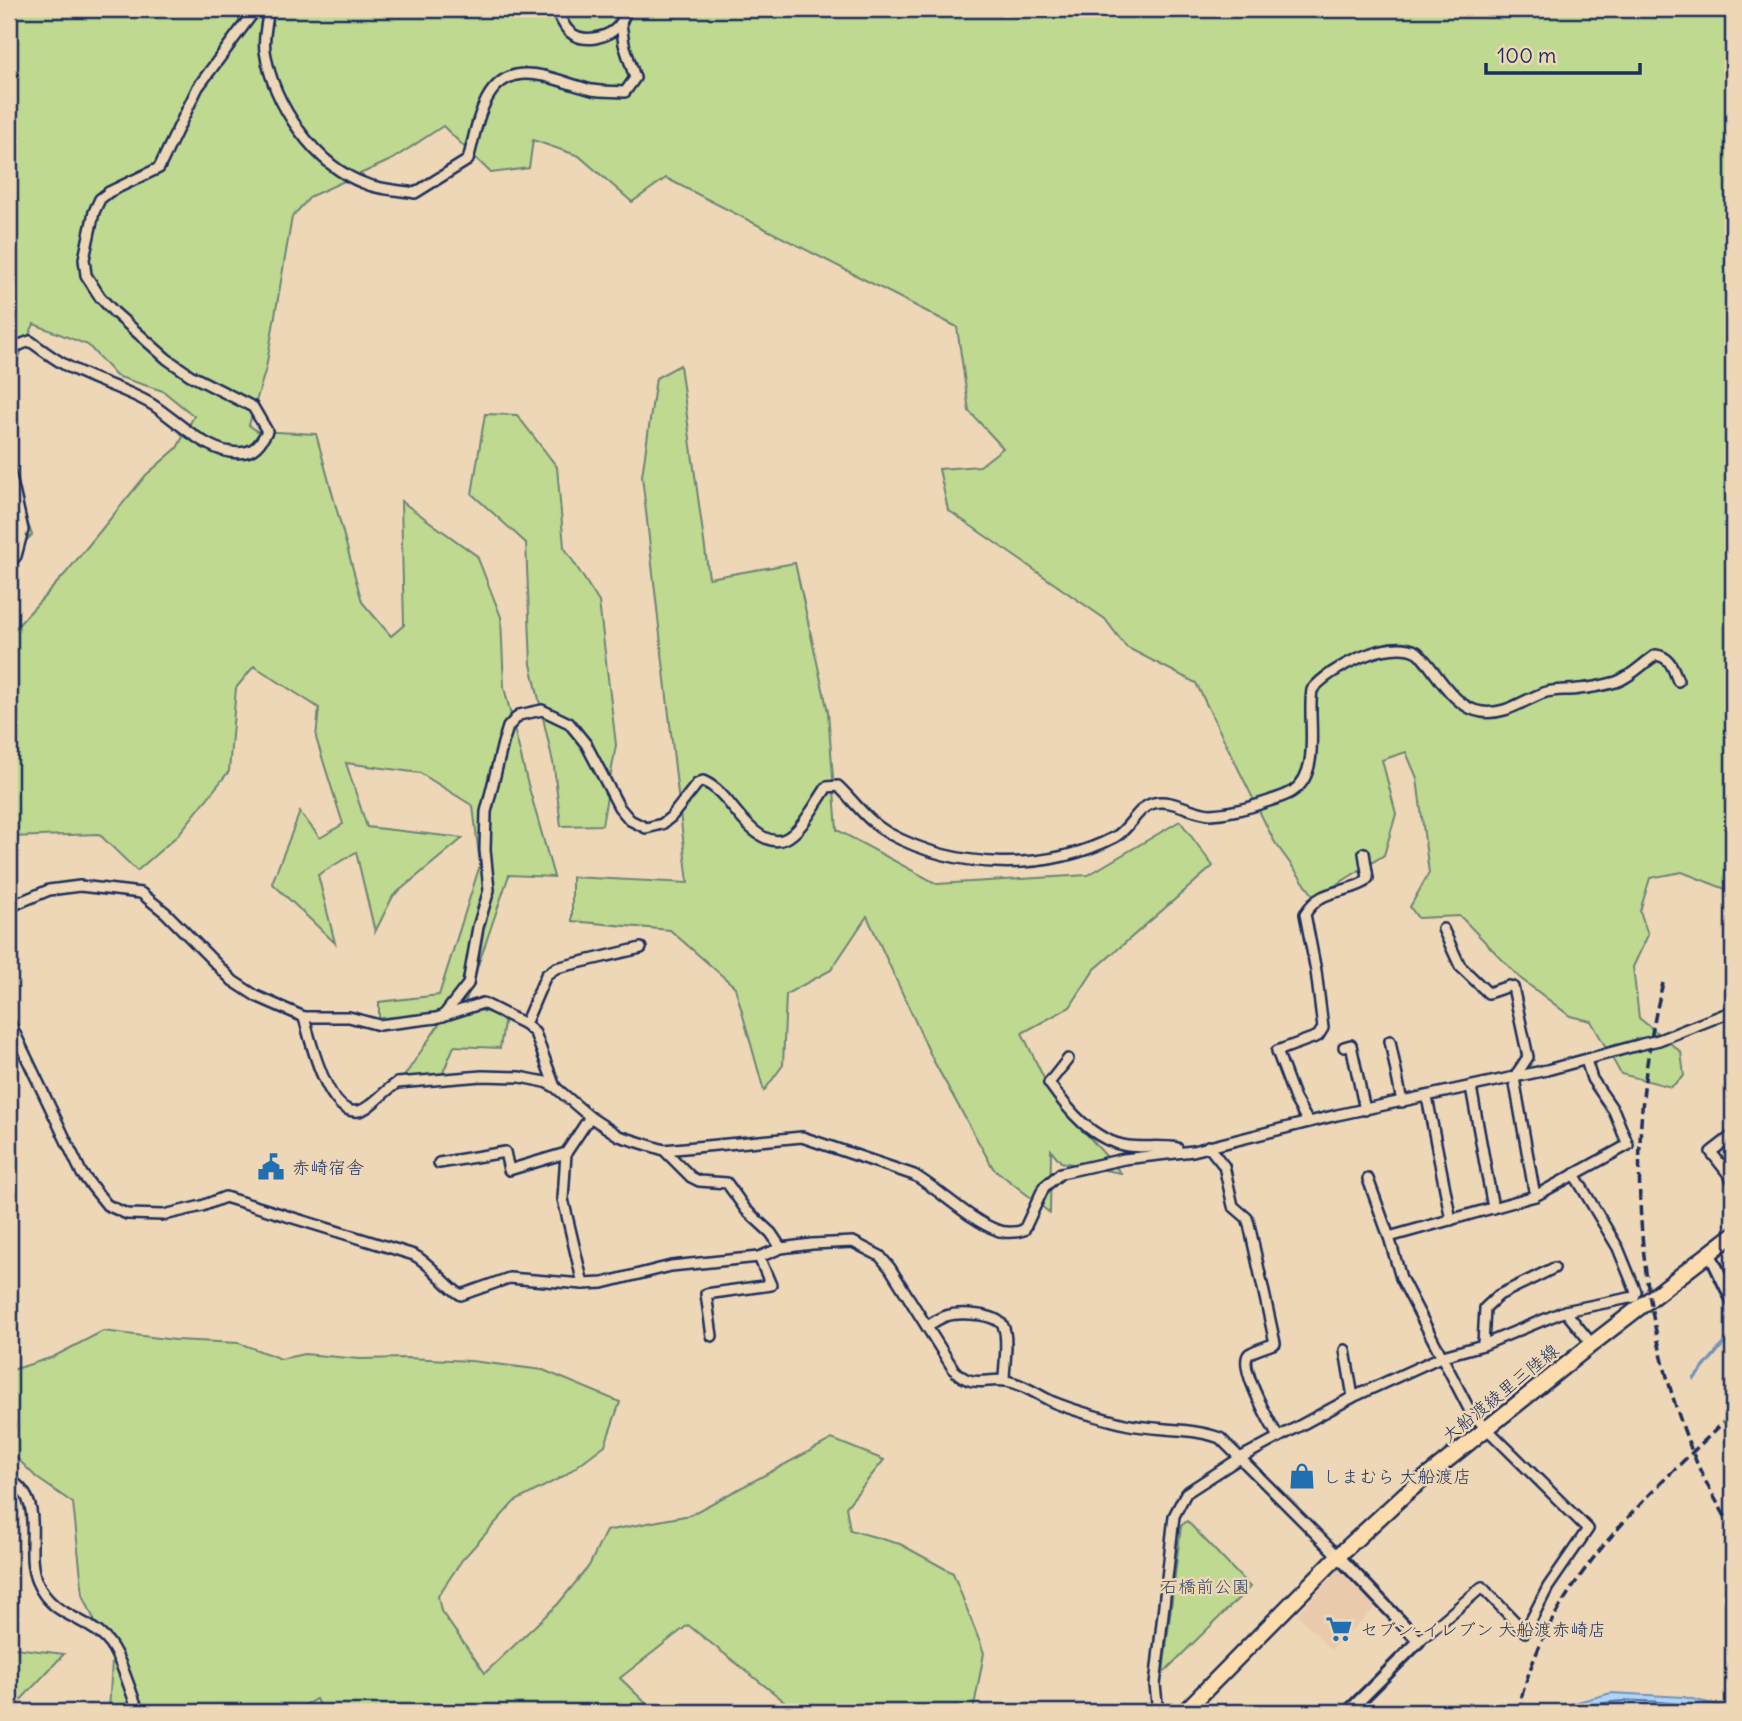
<svg xmlns="http://www.w3.org/2000/svg" width="1742" height="1721" font-family="Delius,'Klee One',sans-serif">
	<style>
		.built { fill: #eacaad }
		.green { fill: #bfd990; stroke: #6d8477; stroke-width: 2 }
		.water { fill: #aed4f8; stroke: #7392ba; stroke-width: 2 }
		.lines { fill: none; stroke-linecap: round; stroke-linejoin: round }
		.shore { stroke: #56719c; stroke-width: 2 }
		.stream { stroke: #7392ba; stroke-width: 3.5 }
		.minor-casing { stroke: #1b2f5e; stroke-width: 14 }
		.tertiary-casing { stroke: #1b2f5e; stroke-width: 16 }
		.primary-casing { stroke: #1b2f5e; stroke-width: 19 }
		.minor { stroke: #edd7b6; stroke-width: 9 }
		.tertiary { stroke: #edd7b6; stroke-width: 10 }
		.primary { stroke: #fcdcac; stroke-width: 14 }
		.rail { stroke: #1b2f5e; stroke-width: 3.5; stroke-dasharray: 10 5; stroke-linecap: butt }
		.minor-bridge-casing { stroke: #1b2f5e; stroke-width: 14; stroke-linecap: butt }
		.minor-bridge { stroke: #edd7b6; stroke-width: 9 }
		.labels { text-anchor: middle; dominant-baseline: central; stroke-width: 5; stroke-linejoin: round; paint-order: stroke }
		.poi-label { font-size: 18px; fill: #1b2f5e; stroke: #edd7b6; text-anchor: start }
		.street-label { font-size: 18px; fill: #1b2f5e; stroke: #edd7b6 }
		.park-label { font-size: 18px; fill: #344866; stroke: #edd7b6 }
	</style>
	<rect width="100%" height="100%" fill="#edd7b6"/>
	<filter id="ink" filterUnits="userSpaceOnUse"><feTurbulence type="fractalNoise" baseFrequency=".0143" numOctaves="2"/><feDisplacementMap in="SourceGraphic" scale="14" xChannelSelector="R" yChannelSelector="G"/><feConvolveMatrix kernelMatrix="1 2 1 2 8 2 1 2 1" color-interpolation-filters="sRGB"/></filter>
	<g filter="url(#ink)">
		<!-- built -->
		<path class="built" d="M1343 1568 1378 1605 1331 1650 1297 1614 1339 1570Z"/>
		<!-- green -->
		<g class="green">
			<path d="M9 9H1733V892L1682 872 1650 878 1640 911 1648 935 1633 967 1639 1018 1681 1052 1684 1076 1671 1087 1621 1074 1591 1021 1570 1016 1520 978 1460 916 1418 918 1410 907 1429 873 1417 778 1406 752 1382 760 1396 814 1384 855 1315 898 1274 841 1196 683 1126 647 1105 619 948 510 939 469 980 466 1003 448 969 411 957 327 666 178 632 202 579 156 533 140 529 168 491 173 443 126 391 160 311 196 292 217 266 368 249 425 257 431 316 434 362 602 391 636 404 625 401 501 477 556 501 617 504 687 527 781 554 877 509 875 464 1006 505 1017 500 1048 454 1046 442 1075 403 1078 442 1020 379 1025V1002L439 995 480 865 473 806 420 773 346 763 367 827 463 838 393 896 375 932 356 852 318 875 335 943 272 883 300 812 320 838 343 824 316 738 319 708 254 666 236 688 229 771 178 835 137 871 99 834 9 837V635L66 573 146 475 177 448 194 416 163 391 116 376 88 345 34 324 9 378Z"/>
			<path d="M680 365 709 578 795 563 828 712 837 830 937 884 1088 875 1180 821 1213 866 1094 970 1070 1007 1022 1033 1052 1095 1121 1173 1061 1162 1051 1150 1050 1213 993 1168 933 1060 867 916 831 970 786 994 783 1065 764 1091 735 987 670 930 572 921V877L688 883 642 476 656 378Z"/>
			<path d="M485 414 517 415 557 467 564 547 599 602 616 745 602 825 561 826 554 767 531 664 526 543 472 494Z"/>
			<path d="M9 472 32 535 9 557Z"/>
			<path d="M103 1331 175 1340 239 1343 281 1359 304 1354 360 1359 407 1358 471 1361 543 1370 620 1402 605 1445 564 1476 514 1502 462 1560 438 1596 441 1611 485 1673 558 1604 589 1566 606 1531 690 1515 832 1439 884 1460 846 1507 850 1530 900 1544 953 1573 984 1653 973 1712H798L688 1625 620 1678 655 1712H322L316 1699 293 1712H109L112 1660 83 1595 73 1503 37 1478 17 1458 9 1454V1371L53 1357Z"/>
			<path d="M1187 1521 1250 1587 1163 1673 1181 1526Z"/>
			<path d="M15 1648 64 1654 18 1703 9 1707V1656Z"/>
		</g>
		<!-- water -->
		<path class="water" d="M1611 1693 1684 1697 1733 1709V1712H1558L1567 1705Z"/>
		<g class="lines">
			<!-- shore -->
			<g class="shore">
				<path d="M1569 1712C1615 1694 1669 1700 1717 1712"/>
				<path d="M1600 1712 1613 1709 1679 1712"/>
			</g>
			<!-- stream -->
			<path class="stream" d="M1694 1379 1730 1336"/>
			<!-- minor casing -->
			<g class="minor-casing">
				<g id="minor">
					<path d="M269 9C267 23 263 37 265 51 273 104 315 166 366 184 381 190 399 190 415 193L468 160C473 142 476 123 483 107 506 52 551 80 592 90 603 92 615 91 625 92L635 78 624 44 621 24"/>
					<path d="M555 9C561 16 563 27 570 32 583 44 610 38 620 24 623 20 625 13 626 9"/>
					<path d="M9 349 30 341C44 351 59 363 75 370 101 383 128 390 153 405 176 420 203 448 230 452 250 455 258 449 267 431L253 407 190 375 167 359 114 312 100 297 86 275 84 259 94 212 100 199 109 192 159 168 198 87 256 9"/>
					<path d="M9 468 23 530 16 556 9 564"/>
					<path d="M9 910 18 903 49 890 80 886 141 893 166 913 233 981 256 996 304 1017H349L379 1025 436 1018 483 1003 525 1024 535 1033 555 1087"/>
					<path d="M1443 929 1460 966 1488 993 1509 986 1513 987 1528 1057 1514 1078 1535 1196"/>
					<path d="M1731 1012 1730 1005 1733 1000"/>
					<path d="M443 1016 468 984 478 927 489 890 485 850 486 812 503 743 508 727 519 715 542 710 569 723 586 744 619 807 630 820 646 828 662 824 671 817 697 784 703 781C719 788 727 801 738 814 783 869 799 829 827 787L838 786C855 802 867 821 888 833 956 870 1046 873 1115 837 1130 829 1137 807 1154 803 1172 798 1193 814 1211 814 1229 813 1252 807 1269 801 1277 798 1286 796 1293 791 1322 772 1307 719 1312 690 1329 668 1390 637 1417 652 1421 655 1425 661 1428 664 1442 682 1458 709 1482 712 1506 715 1522 701 1543 693 1556 689 1566 691 1579 689 1591 688 1605 685 1616 682 1631 677 1643 663 1656 655 1671 657 1673 669 1678 681"/>
					<path d="M304 1017C310 1040 328 1116 358 1111 369 1110 385 1090 397 1083L482 1076 520 1077 545 1082 555 1087 590 1117 619 1136 664 1150 802 1137 914 1175C940 1190 971 1221 997 1230 1004 1233 1016 1233 1024 1230L1044 1187 1061 1173 1124 1159 1193 1151 1337 1115 1547 1070 1642 1044"/>
					<path d="M9 1021 82 1174 107 1205 127 1214 164 1215 202 1206 225 1197 414 1255C433 1265 443 1284 461 1295L509 1278 583 1284 603 1283 671 1266 759 1257 781 1248 812 1244 853 1242 880 1256 890 1268 954 1370C975 1392 990 1374 1014 1383 1027 1387 1040 1396 1053 1402 1075 1411 1101 1418 1125 1424 1156 1431 1190 1427 1220 1438L1338 1556"/>
					<path d="M525 1024 546 975 556 968 641 948"/>
					<path d="M1659 1040 1733 1011"/>
					<path d="M1390 1041 1402 1102"/>
					<path d="M1344 1047 1351 1045 1365 1110"/>
					<path d="M1068 1059 1049 1083C1068 1110 1093 1141 1128 1146 1144 1148 1161 1145 1177 1148"/>
					<path d="M1471 1087 1493 1208"/>
					<path d="M1427 1097 1451 1220"/>
					<path d="M1308 1122 1295 1099 1277 1051 1318 1036 1323 1028 1316 971 1305 914C1321 888 1340 895 1363 883L1368 878 1364 853"/>
					<path d="M1733 1135 1711 1152 1733 1180"/>
					<path d="M1208 1146 1224 1166 1233 1206 1247 1218 1249 1224 1275 1343C1267 1347 1256 1349 1249 1354 1237 1365 1271 1424 1278 1437"/>
					<path d="M664 1150 691 1177 699 1181 727 1183 746 1210 771 1233 781 1248"/>
					<path d="M439 1163 505 1152 509 1170 566 1153"/>
					<path d="M1368 1179 1389 1237"/>
					<path d="M583 1284 563 1199 566 1153 590 1117"/>
					<path d="M1565 1311 1634 1297 1636 1292 1618 1248 1574 1174"/>
					<path d="M927 1326C933 1323 939 1318 946 1316 958 1312 997 1313 1003 1326 1009 1337 1004 1367 1004 1380"/>
					<path d="M712 1336 706 1294 771 1285 759 1257"/>
					<path d="M1483 1345 1485 1308 1499 1295 1554 1268"/>
					<path d="M1345 1350 1353 1397"/>
					<path d="M9 1479C49 1503 22 1547 37 1582 52 1617 83 1615 106 1639 121 1655 130 1692 139 1712"/>
					<path d="M1419 1641 1482 1587 1525 1632 1548 1587 1588 1529 1471 1413 1401 1278 1389 1237 1535 1196 1628 1145 1614 1111 1592 1079 1586 1060"/>
					<path d="M1158 1712 1155 1685 1174 1516 1186 1493 1240 1458 1353 1397 1443 1356 1483 1345 1565 1311 1592 1344"/>
				</g>
			</g>
			<!-- tertiary casing -->
			<g class="tertiary-casing">
				<g id="tertiary">
					<path d="M1710 1254 1733 1302"/>
					<path d="M1338 1556 1419 1641 1348 1712"/>
				</g>
			</g>
			<!-- primary casing -->
			<g class="primary-casing">
				<path id="primary" d="M1184 1712 1338 1556 1405 1494 1592 1344 1733 1235"/>
			</g>
			<!-- minor -->
			<use href="#minor" class="minor"/>
			<!-- tertiary -->
			<use href="#tertiary" class="tertiary"/>
			<!-- primary -->
			<use href="#primary" class="primary"/>
			<!-- rail -->
			<g class="rail">
				<path d="M1663 983C1623 1139 1634 1312 1696 1461 1706 1485 1721 1508 1733 1531"/>
				<path d="M1518 1712C1546 1583 1643 1501 1733 1413"/>
			</g>
			<!-- minor-bridge casing -->
			<g class="minor-bridge-casing">
				<path id="minor-bridge" d="M1642 1044 1659 1040"/>
			</g>
			<!-- minor-bridge -->
			<use href="#minor-bridge" class="minor-bridge"/>
		</g>
	</g>
	<!-- icons -->
	<defs>
		<g id="civic-bare" transform="scale(2.1)"><path d="M-.6-6.5H3V-4.5H.6V-3L4-1V1h2V6H-6V1h2V-1L-.6-3ZM-1.2 2.5V6h2.4V2.5Z" fill="#1f6fb2" stroke="#edd7b6" stroke-width="2.5" paint-order="stroke"/></g>
		<g id="shop-bare" transform="scale(2.1)"><path d="M-5-2.5h2.3a2.7 3.5 0 0 1 5.4 0H5L5.5 6h-11ZM-1.5-2.5h3a1.5 2.3 0 0 0-3 0Z" fill="#1f6fb2" stroke="#edd7b6" stroke-width="2.5" paint-order="stroke"/></g>
		<g id="supermarket-bare" transform="scale(2.1)"><path d="M-6-5.5h2.5l.6 2H6L4.5 2H-2.5L-4.4-4H-6ZM-1.5 3.2a1.3 1.3 0 1 0 .1 0ZM3 3.2a1.3 1.3 0 1 0 .1 0Z" fill="#1f6fb2" stroke="#edd7b6" stroke-width="2.5" paint-order="stroke"/></g>
	</defs>
	<g fill-rule="evenodd">
		<use href="#civic-bare" x="271" y="1167"/>
		<use href="#shop-bare" x="1302" y="1476"/>
		<use href="#supermarket-bare" x="1339" y="1629"/>
	</g>
	<g class="labels">
		<!-- poi labels -->
		<g class="poi-label">
			<text x="292" y="1167">赤崎宿舎</text>
			<text x="1323" y="1476">しまむら 大船渡店</text>
			<text x="1360" y="1629">セブン-イレブン 大船渡赤崎店</text>
		</g>
		<!-- street labels -->
		<g class="street-label">
			<text transform="translate(1500 1393) rotate(-39)">大船渡綾里三陸線</text>
		</g>
		<!-- park labels -->
		<g class="park-label">
			<text x="1205" y="1586">石橋前公園</text>
		</g>
	</g>
	<!-- margin -->
	<rect width="1742" height="1721" fill="none" stroke="#edd7b6" stroke-width="35"/>
	<rect x="18" y="18" width="1707" height="1686" fill="none" stroke="#1b2f5e" stroke-width="2.5" filter="url(#ink)"/>
	<!-- scale -->
	<path d="M1486 63v10h154v-10" fill="none" stroke="#1b2f5e" stroke-width="3.5"/>
	<text x="1497" y="63" font-size="21" fill="#1b2f5e" stroke="#edd7b6" stroke-width="5" paint-order="stroke">100 m</text>
</svg>
